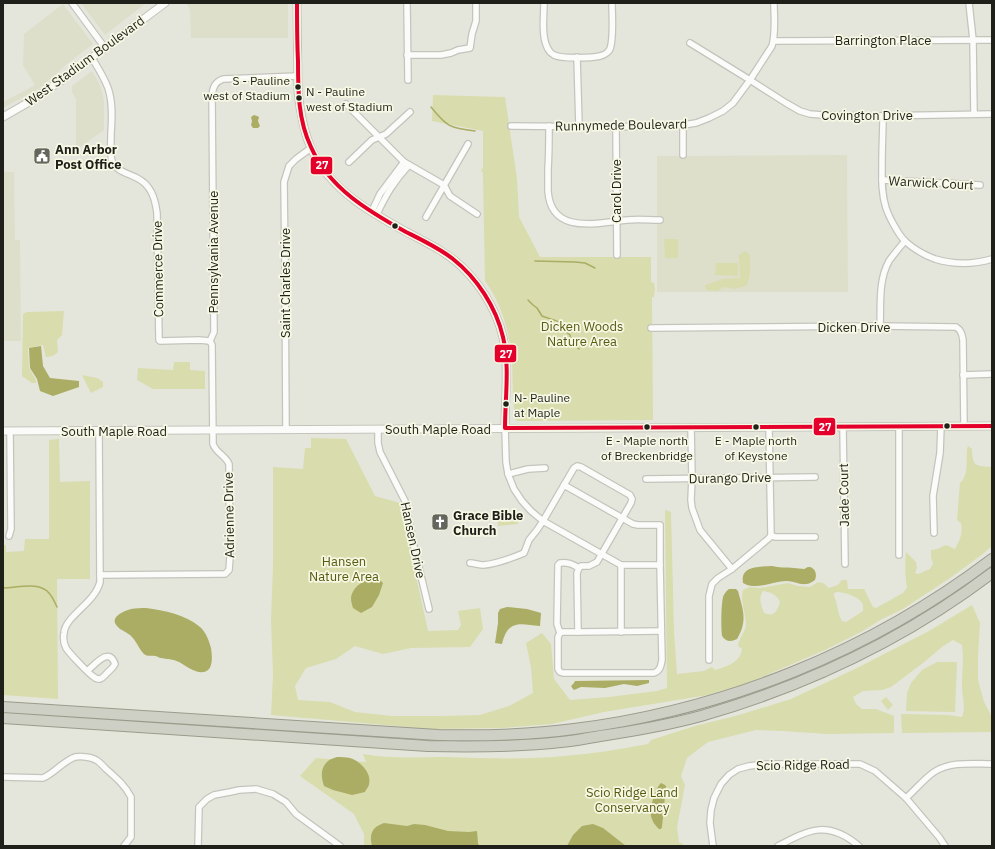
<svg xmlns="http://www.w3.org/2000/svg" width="995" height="849" font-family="'IBM Plex Sans',sans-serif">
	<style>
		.built { fill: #dddfcb }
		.green { fill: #d9dcad; fill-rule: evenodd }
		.water { fill: #aaad63 }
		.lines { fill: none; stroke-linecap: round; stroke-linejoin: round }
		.stream { stroke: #aaad63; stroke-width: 1.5 }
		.minor-casing { stroke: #c4c4bd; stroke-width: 8 }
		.tertiary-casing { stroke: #c4c4bd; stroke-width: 9 }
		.secondary-casing { stroke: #c4c4bd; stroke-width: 9 }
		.motorway-casing { stroke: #9a9b8c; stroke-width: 12 }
		.minor { stroke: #fbfbfa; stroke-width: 5.5 }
		.tertiary { stroke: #fbfbfa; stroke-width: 7 }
		.secondary { stroke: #fbfbfa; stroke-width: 7 }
		.motorway { stroke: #cfd0c5; stroke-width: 10 }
		.bus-1-casing { stroke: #f6f8e4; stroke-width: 7 }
		.bus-1 { stroke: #e4002b; stroke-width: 4 }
		.bus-dot { fill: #1f2019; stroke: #f6f8e4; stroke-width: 1.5 }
		.labels { text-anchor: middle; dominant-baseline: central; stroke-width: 3.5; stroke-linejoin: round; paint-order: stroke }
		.bus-label { font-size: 12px; fill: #1f2019; stroke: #f6f8e4; text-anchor: start }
		.street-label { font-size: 13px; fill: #1f2019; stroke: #f6f8e4 }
		.poi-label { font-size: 13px; font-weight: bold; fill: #1f2019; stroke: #f6f8e4; text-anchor: start }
		.park-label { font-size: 13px; fill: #585a10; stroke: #f6f8e4 }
		.line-badge { stroke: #f6f8e4; stroke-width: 1.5 }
		.badge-label { font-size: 11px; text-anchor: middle; font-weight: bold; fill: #fff }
	</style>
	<rect width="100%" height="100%" fill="#e5e6db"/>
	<!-- built -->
	<g class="built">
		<path d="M81 3H146L105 35Z"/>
		<path d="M186 3H288V38H191L190 10Z"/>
		<path d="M63 4 93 44 67 64 40 88 3 108V102L35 85 23 65 24 34Z"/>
		<path d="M92 71 99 83 103 96 104 102V130L76 150V99L72 92V86Z"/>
		<path d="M847 155 848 292H657V156Z"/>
		<path d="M3 172H14L15 240H20L21 341H3Z"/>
	</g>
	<!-- green -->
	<g class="green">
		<path d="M433 95 505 97 517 179 519 217 540 257H651V282L654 283 655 289 654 297H652L653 420 516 421C512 401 513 382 512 362 510 334 502 304 485 281L483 173 481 170 483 168V131L432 121Z"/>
		<path d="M664 239H678V258H665Z"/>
		<path d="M745 251 750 255C750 264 751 278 746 286L734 289 724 287 717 291 706 290 705 285 723 279 740 278 739 255Z"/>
		<path d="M716 263H738V276L715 275Z"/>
		<path d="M64 311 62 335 57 340 58 352 53 356 46 357 43 345 28 348 29 368 36 380V383H32L22 376 23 314 27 312Z"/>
		<path d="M174 362H190V370L205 371V389H153L137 380 138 368 173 370Z"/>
		<path d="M82 375 97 378 103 382V387L91 393Z"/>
		<path d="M311 438 346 439 375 496 400 503 428 631 458 630 461 625 458 611 480 608 483 629 470 647 411 648 383 654 355 646 336 659 306 668 295 686 298 700 330 702 355 712 392 716H440L480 715 509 706 533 693 531 667 526 643 542 633 551 644 554 679 570 700 609 697 657 691 667 688 665 510 671 512 674 631 677 674 704 671 712 667 715 670C726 667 741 662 742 649L738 646C738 639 745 633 746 625 746 614 740 601 743 590L750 587 760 588 788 583 798 586 810 587 818 582 823 583 829 588 838 585 842 580H847L848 589H864L873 607 876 608 903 593 907 588C905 576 905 564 906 552L916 562 917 568 915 573 918 574 930 569 933 564 931 557V550C937 550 941 547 946 545L955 549C960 540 963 533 961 523L957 520 960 483C969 476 966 459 967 449L968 446 972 449C972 467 976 466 992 467V546L980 556 950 578 903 609 882 619 861 632 825 650 748 683 708 695 604 712 552 724 503 728 431 729 271 715 273 675 271 620 273 565V467L303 469 305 448H311ZM763 591C771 592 777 595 780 602 777 612 774 617 764 613 761 605 758 598 763 591ZM837 592C844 592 861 597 863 605 863 607 863 609 863 611L846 622 842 621C839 616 838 611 837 605 836 600 834 598 834 593Z"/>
		<path d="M59 439 60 482 90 481V579H57L58 699 3 695V545H6V552L24 551 25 539H49V440Z"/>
		<path d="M516 510 518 524 498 526 497 513Z"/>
		<path d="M972 605 980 623 978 656V680L984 702 992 717V732L902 733 901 714 948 715 962 717C966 707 962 696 962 686 962 671 964 659 962 645L953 640 942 647 923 663 891 687 882 690 863 691 853 697 856 704 862 709H876L894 716V733L828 734 781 731 756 730 708 742 687 758 681 776 685 785 677 827 679 842 683 844 684 846H364V834L354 814 300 776 316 758 366 762 363 754C389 759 418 757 445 757 484 758 524 760 564 756 592 754 620 749 648 744L651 740 695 726 739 715 791 699 855 669 929 631Z"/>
		<path d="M937 662H957L955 712 906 711 907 693 911 683 922 670Z"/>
		<path d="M886 697 893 705 888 710 881 701Z"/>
	</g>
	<!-- water -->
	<g class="water">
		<path d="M254 115 257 116 259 117 258 121 260 126 258 128H253L251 125 252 121 251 117Z"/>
		<path d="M41 346 43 366 50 378 79 381V387L53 396 40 391 37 379 30 368 29 348Z"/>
		<path d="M772 566C779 568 786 567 794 568 797 568 801 569 804 569 807 568 806 567 810 567 816 569 817 575 815 580 812 582 809 584 806 584 800 585 793 581 787 581 772 581 757 591 743 583 740 565 760 567 772 566Z"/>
		<path d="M377 577 383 583 379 595 372 607 361 613 353 608C352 605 351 601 351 598 352 586 366 579 377 577Z"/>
		<path d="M729 589H736L738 591C743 610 748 621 737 639 731 642 726 642 722 636 721 627 721 606 723 597 724 594 726 591 729 589Z"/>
		<path d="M507 607 527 609 541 613 540 626C520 624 508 619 502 644L495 643 498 623V613L500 609Z"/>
		<path d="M146 608C164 610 186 615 200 627 206 632 209 641 211 648 212 655 213 664 209 669 201 678 186 666 179 662 173 659 167 659 161 658 159 658 157 656 155 656 151 655 148 657 144 654 141 652 136 641 132 637 128 632 121 631 117 626 109 617 124 611 131 609 136 608 141 608 146 608Z"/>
		<path d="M649 680V683L637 686 624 684 605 688 581 687 574 690 573 689 571 686 574 683 575 681Z"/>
		<path d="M337 757C341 757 346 757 350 758 360 761 372 773 369 784 369 787 366 789 365 792L352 795 333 790 324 786C321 777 320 768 328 761 330 759 334 758 337 757Z"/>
		<path d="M661 783 665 785 666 786 662 827 661 829H659C657 827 653 823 652 819 648 812 655 788 661 783Z"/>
		<path d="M384 823 407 826 414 824 425 825 448 831 469 832 477 831 478 843 479 846H372C369 834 372 827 384 823Z"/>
		<path d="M593 824 603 828 626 846H567L573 835 582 826Z"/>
	</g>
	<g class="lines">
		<!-- stream -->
		<g class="stream">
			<path d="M431 107C447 127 450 128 475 131"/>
			<path d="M535 261 575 262 585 263 595 268"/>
			<path d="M528 300 533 305 537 308 542 316C549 319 557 320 563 324L566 332 570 335 572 343 579 349"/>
			<path d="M3 588C15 588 33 583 44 589 51 592 54 601 57 607"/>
		</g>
		<!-- minor casing -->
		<g class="minor-casing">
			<g id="minor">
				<path d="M72 3 105 48"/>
				<path d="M407 3 408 80"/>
				<path d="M544 3C544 16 541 37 548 49 549 51 552 54 554 55 561 59 592 58 600 56 604 55 608 53 610 49 614 38 612 15 612 3"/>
				<path d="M969 3 973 40 974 114"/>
				<path d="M774 41 992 40"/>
				<path d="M690 43 750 80 786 103 800 111 810 114 822 115 875 116 992 114"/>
				<path d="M407 55H441L451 53 458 50 470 48 472 34 476 21V3"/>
				<path d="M577 57 579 126"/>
				<path d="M92 58C98 68 104 77 108 88 113 102 112 119 111 133 111 141 110 154 112 161 117 172 128 173 137 178 151 185 155 198 157 213L159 340 160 341 199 340 210 341"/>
				<path d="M346 104 404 162 444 185 450 196 477 214"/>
				<path d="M883 116C883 131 882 146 882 162 882 177 881 193 886 208 889 217 899 236 906 242 914 249 924 255 935 259 955 265 972 265 992 259"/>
				<path d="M683 125V155"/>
				<path d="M511 126 616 127 683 125 696 123 709 118 723 111 733 103 750 80 772 46C776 33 774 17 774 3"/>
				<path d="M549 126C549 141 549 155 548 169 548 176 548 184 548 191 551 235 596 223 627 220 637 219 649 220 660 220"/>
				<path d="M616 127 617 255"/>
				<path d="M349 162 372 140 386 134 410 112"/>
				<path d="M882 180 980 185"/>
				<path d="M372 211 380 194 404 162"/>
				<path d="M377 214C386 195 394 181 409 165"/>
				<path d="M426 217 468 144"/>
				<path d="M880 326C881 305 878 281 889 261 894 254 899 248 905 241"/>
				<path d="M651 328 880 326 956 327C961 330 962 334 963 340L964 426"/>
				<path d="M963 375 992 374"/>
				<path d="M899 426V555"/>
				<path d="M691 427 692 478 691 500 692 508 700 530 732 569"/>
				<path d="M769 427 771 536"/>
				<path d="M843 427 845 564"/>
				<path d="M378 429V443L380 452 405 501 414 547 429 609"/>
				<path d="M286 430 285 265 284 182 289 166 296 159 311 148"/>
				<path d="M508 474 528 469 545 468"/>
				<path d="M646 479 815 477"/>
				<path d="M564 485 574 468 577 466 581 467 630 495 632 499 631 503 597 562 589 566H581L579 568 577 573 578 632H562L560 633 558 637V669L560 672 563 673H654C660 671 661 666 662 660L660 565"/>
				<path d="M934 533 933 496 940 453 941 426"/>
				<path d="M9 536 11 529 10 431"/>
				<path d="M771 536 776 537H815"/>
				<path d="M470 563C474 563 479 565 483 565 497 564 512 558 524 553L529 540 537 530 543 521 564 485 633 524 638 525H660V565H621L543 521 531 511 522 501 514 489 508 474 506 462 505 428"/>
				<path d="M621 565V632"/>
				<path d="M100 575 222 574H225L229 570 230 557 229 464C225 455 216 453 213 444L212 345 210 341 214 332 212 95C213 87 215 82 223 79L298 76"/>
				<path d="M578 632 661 631"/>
				<path d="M560 633 557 624 558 565 560 563C568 562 572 564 579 568"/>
				<path d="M709 660V596L712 584 718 578 732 569 768 539 771 536"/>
				<path d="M87 671C95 665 109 646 115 664 113 668 110 670 107 673 105 675 103 678 100 679 98 679 95 678 94 677 90 675 69 653 66 648 64 644 63 638 64 633 65 616 95 603 100 582L99 431"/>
				<path d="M3 777 43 778C55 773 63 761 75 757 81 756 91 757 96 760 100 762 103 766 106 769 115 777 125 785 131 797V837L124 846"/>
				<path d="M906 798C915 790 925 778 934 772 951 761 973 764 992 764"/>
				<path d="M198 846 199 807 207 799 214 795 230 792 239 790 256 789 273 794 286 802 296 814 340 846"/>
				<path d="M713 846 710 823 711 810 714 798 721 784 729 775 738 769 749 766 767 764H860L875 771 906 798 939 837 945 846"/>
				<path d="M778 846C810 829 828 820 859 846"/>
			</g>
		</g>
		<!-- tertiary casing -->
		<g class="tertiary-casing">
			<g id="tertiary">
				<path d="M297 3 298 91C300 110 303 130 311 148 333 199 392 223 438 249 446 254 455 260 462 267 484 288 501 318 505 348 508 374 505 402 505 428"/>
				<path d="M3 431 992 426"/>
			</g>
		</g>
		<!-- secondary casing -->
		<g class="secondary-casing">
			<path id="secondary" d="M3 117 29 102 62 80 165 3"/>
		</g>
		<!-- motorway casing -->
		<g class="motorway-casing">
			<g id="motorway">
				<path d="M3 707 438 735C483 736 529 735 574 729 725 710 871 651 992 559"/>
				<path d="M3 718 428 746C473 747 517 747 561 742 574 741 587 738 600 736 634 731 668 725 701 716 805 686 905 639 992 573"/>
			</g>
		</g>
		<!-- minor -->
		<use href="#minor" class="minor"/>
		<!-- tertiary -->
		<use href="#tertiary" class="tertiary"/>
		<!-- secondary -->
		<use href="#secondary" class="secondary"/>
		<!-- motorway -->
		<use href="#motorway" class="motorway"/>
		<!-- bus-1 casing -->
		<g class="bus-1-casing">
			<path id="bus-1" d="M297 3C297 22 297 41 298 61 298 90 298 120 311 147 329 188 368 211 406 232 422 240 439 248 453 259 477 278 496 307 503 337 510 367 505 398 505 428L992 426"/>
		</g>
		<!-- bus-1 -->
		<use href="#bus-1" class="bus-1"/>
	</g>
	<!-- icons -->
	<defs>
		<g id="civic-square" transform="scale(0.9)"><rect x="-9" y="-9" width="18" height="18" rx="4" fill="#64655d" stroke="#f6f8e4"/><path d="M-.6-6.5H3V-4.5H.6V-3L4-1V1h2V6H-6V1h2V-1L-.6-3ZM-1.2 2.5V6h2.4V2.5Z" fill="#fff"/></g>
		<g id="church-square" transform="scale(0.9)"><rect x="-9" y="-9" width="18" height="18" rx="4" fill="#64655d" stroke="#f6f8e4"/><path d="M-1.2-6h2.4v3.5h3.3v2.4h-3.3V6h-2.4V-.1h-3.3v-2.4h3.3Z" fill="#fff"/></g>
	</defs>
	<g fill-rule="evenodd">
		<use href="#civic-square" x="42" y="156"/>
		<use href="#church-square" x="440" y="522"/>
	</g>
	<!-- markers -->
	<g class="bus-dot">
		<circle cx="298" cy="87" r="3.5"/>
		<circle cx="299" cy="98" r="3.5"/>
		<circle cx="395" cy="226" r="3.5"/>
		<circle cx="506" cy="404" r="3.5"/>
		<circle cx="947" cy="426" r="3.5"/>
		<circle cx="647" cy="427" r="3.5"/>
		<circle cx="756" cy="427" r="3.5"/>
	</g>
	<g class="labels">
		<!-- bus labels -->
		<g class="bus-label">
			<text x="290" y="80" text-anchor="end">S - Pauline<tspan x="290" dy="15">west of Stadium</tspan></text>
			<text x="306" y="91">N - Pauline<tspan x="306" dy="15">west of Stadium</tspan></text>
			<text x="514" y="397">N- Pauline<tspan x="514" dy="15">at Maple</tspan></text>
			<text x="647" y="440" text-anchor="middle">E - Maple north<tspan x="647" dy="15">of Breckenbridge</tspan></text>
			<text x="756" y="440" text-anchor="middle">E - Maple north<tspan x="756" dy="15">of Keystone</tspan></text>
		</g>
		<!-- street labels -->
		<g class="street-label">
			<text x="883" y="40">Barrington Place</text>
			<text transform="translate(85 61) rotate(-36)">West Stadium Boulevard</text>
			<text x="867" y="115">Covington Drive</text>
			<text transform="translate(621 125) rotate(-1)">Runnymede Boulevard</text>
			<text transform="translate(931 183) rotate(3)">Warwick Court</text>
			<text transform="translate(616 191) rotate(-90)">Carol Drive</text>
			<text transform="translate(213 252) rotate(-90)">Pennsylvania Avenue</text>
			<text transform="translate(158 269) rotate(-91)">Commerce Drive</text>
			<text transform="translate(285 283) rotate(-90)">Saint Charles Drive</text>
			<text x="854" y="327">Dicken Drive</text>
			<text x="438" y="429">South Maple Road</text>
			<text x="114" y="431">South Maple Road</text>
			<text transform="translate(730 478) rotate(-1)">Durango Drive</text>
			<text transform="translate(844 495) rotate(-91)">Jade Court</text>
			<text transform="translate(229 515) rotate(-91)">Adrienne Drive</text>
			<text transform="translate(413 540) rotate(78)">Hansen Drive</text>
			<text transform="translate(803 765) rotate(-1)">Scio Ridge Road</text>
		</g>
		<!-- poi labels -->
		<g class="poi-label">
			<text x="55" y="149">Ann Arbor<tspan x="55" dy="15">Post Office</tspan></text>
			<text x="453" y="515">Grace Bible<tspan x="453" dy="15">Church</tspan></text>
		</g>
		<!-- park labels -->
		<g class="park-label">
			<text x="582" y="326">Dicken Woods<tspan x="582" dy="15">Nature Area</tspan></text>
			<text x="344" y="561">Hansen<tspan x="344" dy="15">Nature Area</tspan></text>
			<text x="632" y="792">Scio Ridge Land<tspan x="632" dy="15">Conservancy</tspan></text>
		</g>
	</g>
	<g class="line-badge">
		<rect x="310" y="156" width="23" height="19" rx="4" fill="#e4002b"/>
		<rect x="494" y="344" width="23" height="19" rx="4" fill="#e4002b"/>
		<rect x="813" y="417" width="23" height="19" rx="4" fill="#e4002b"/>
	</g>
	<g class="badge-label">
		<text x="322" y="169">27</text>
		<text x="506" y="358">27</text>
		<text x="825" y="431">27</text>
	</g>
	<!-- border -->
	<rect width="995" height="849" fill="none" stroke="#1f2019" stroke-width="8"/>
</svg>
